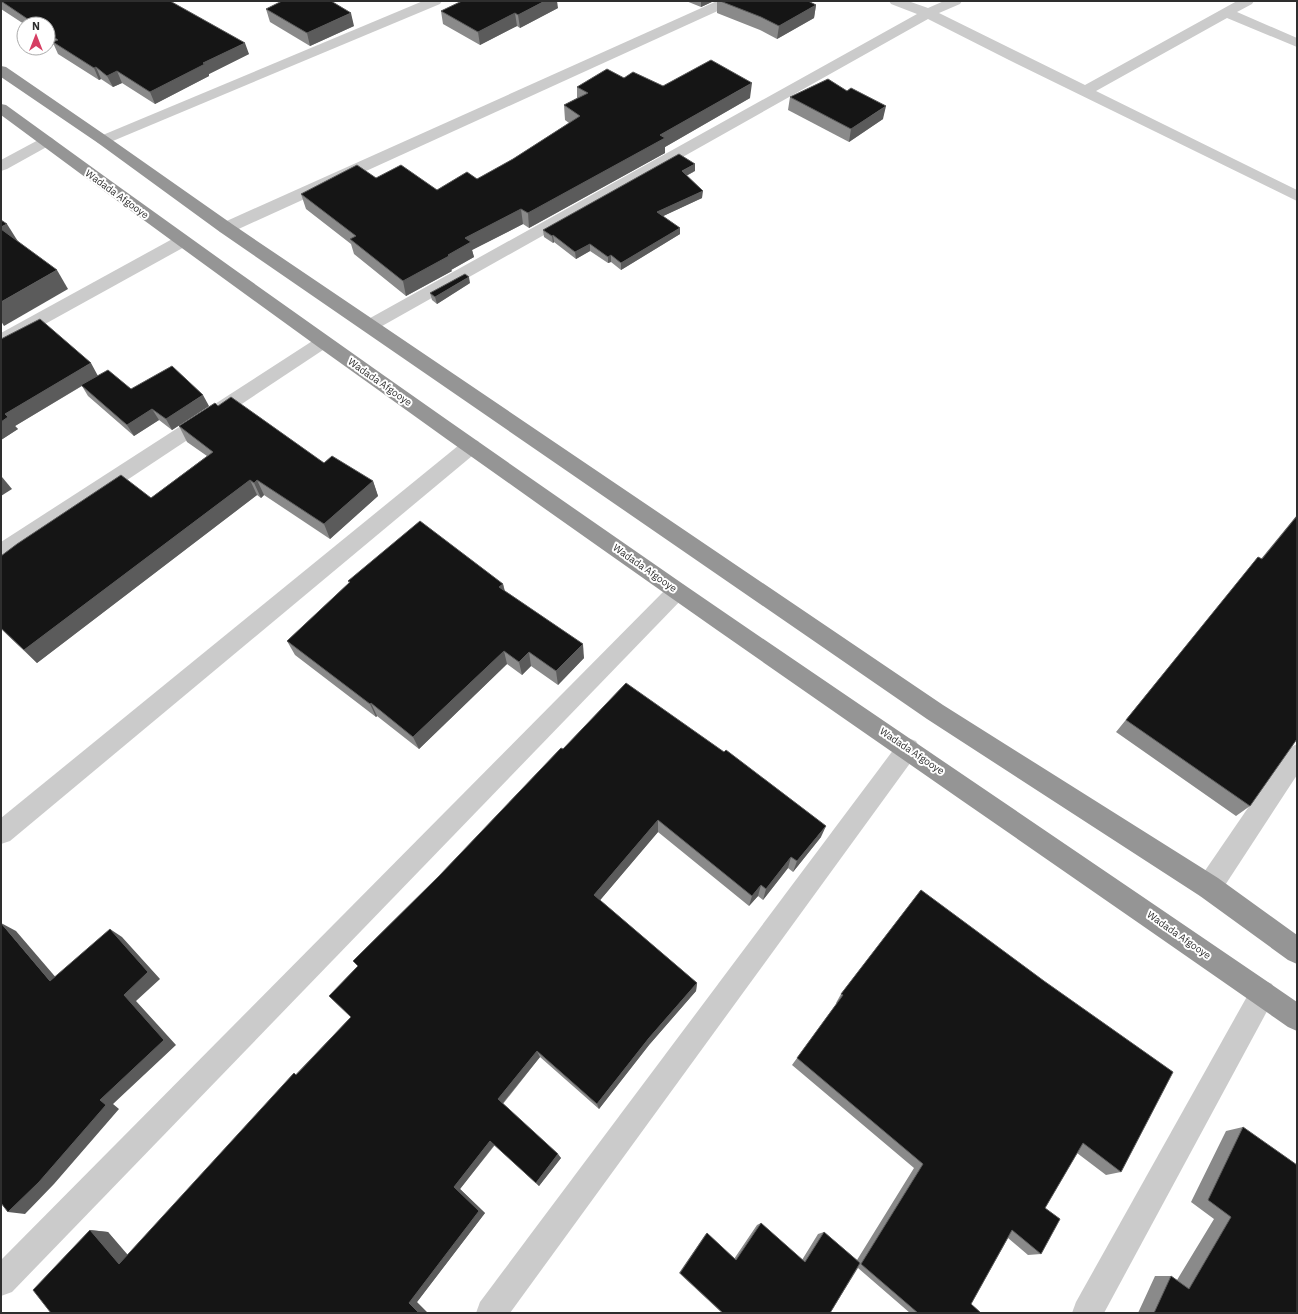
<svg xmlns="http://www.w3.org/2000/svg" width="1298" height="1314" font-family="'IBM Plex Sans',sans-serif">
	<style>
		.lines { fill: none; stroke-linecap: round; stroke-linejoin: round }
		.minor { fill: #cbcbcb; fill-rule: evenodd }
		.highway { fill: #959595; fill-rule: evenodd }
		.wall { fill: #8a8a8a }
		.shaded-wall { fill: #5b5b5b }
		.building { fill: #151515; stroke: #5b5b5b }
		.labels { text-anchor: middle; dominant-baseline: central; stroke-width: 4; stroke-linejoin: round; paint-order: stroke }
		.street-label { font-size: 10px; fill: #2e2e2e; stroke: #fff }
	</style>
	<rect width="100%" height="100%" fill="#fff"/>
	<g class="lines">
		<!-- minor -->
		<g class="minor">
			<path d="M423 1H442L440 4 108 143 103 145 98 143 95 140 98 137Z"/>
			<path d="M717 1H735L733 4 232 232 226 233 220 232 218 228 220 224Z"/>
			<path d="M889 1H908L928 8 944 1H962L960 4 939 13 1085 85 1237 1H1254L1252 4 1237 12 1297 38V47L1227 18 1096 91 1297 190V201L1007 59 928 19 375 330 369 332 363 330 360 326 363 322 917 14 891 4Z"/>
			<path d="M47 136 52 138 55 141 52 144 7 169 1 171V160L42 138Z"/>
			<path d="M182 236 188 237 190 241 188 245 7 345 1 347V333L176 237Z"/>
			<path d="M323 336 329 338 332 342 329 346 8 559 1 561V542L317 338Z"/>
			<path d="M471 439 478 441 481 446 478 451 10 841 1 844V818L464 441Z"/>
			<path d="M677 582 684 585 688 591 684 597 12 1292 1 1296V1260L670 585Z"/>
			<path d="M908 738 916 741 920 748 916 755 510 1313H476L480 1302 900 741Z"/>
			<path d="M1297 744V775L1218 896 1209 899 1200 896 1197 887 1200 878 1289 748Z"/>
			<path d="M1263 980 1272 984 1276 993 1272 1002 1104 1313H1072L1076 1302 1254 984Z"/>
		</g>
		<!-- highway -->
		<g class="highway">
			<path d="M1 66 6 67 108 137 232 224 943 705 1218 878 1297 935V964L1288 960 1200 896 927 719 220 232 98 143 1 77Z"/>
			<path d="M1 104 6 105C230 268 456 427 683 584 887 724 1093 862 1297 1002V1031L1288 1027C1082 883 875 741 670 597 445 439 222 279 1 115Z"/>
		</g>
	</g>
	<!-- wall -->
	<g class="wall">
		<path d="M1 1 172 2 249 54 209 74V76L155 104 122 83 113 87 101 79 99 80 58 54 54 45 48 41V24H24L1 9Z"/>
		<path d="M686 1H714L701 7Z"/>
		<path d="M717 1H808L816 5 814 18 777 39 760 30 717 13Z"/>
		<path d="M558 8 520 28 517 26 480 45 443 24 441 11Z"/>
		<path d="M266 9 354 26 310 46 270 22Z"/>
		<path d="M624 78 663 86 750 98 665 147V153L529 228 523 224 472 250 474 257 451 270 452 271 406 296 354 254 351 244 306 209 301 194 376 178 437 190 477 179 513 159 569 123 565 120 564 105 577 98V87Z"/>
		<path d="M790 97 883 119 849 142 788 110Z"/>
		<path d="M695 171 686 176 702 198 663 216 680 234 621 270 611 262 608 263 590 251 576 259 554 242 553 243 544 237 543 230Z"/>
		<path d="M470 283 437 304 432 300 430 293Z"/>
		<path d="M1 339 98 376 131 389 209 406 172 430 159 420 134 436 88 396 82 386 15 426 18 429 1 440Z"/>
		<path d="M218 406 324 463 373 481 378 496 330 539 264 495 261 498 257 495 37 663 1 629V556L151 498 207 456 187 442 179 426Z"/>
		<path d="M1297 515 1250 806 1236 816 1116 732 1247 571 1258 557 1261 559Z"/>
		<path d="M348 581 503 584 505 591 584 658 558 685 531 666 522 675 507 664 419 749 377 716 376 717 295 655 287 641 349 583Z"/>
		<path d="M563 749 821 837 793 872 788 868 763 900 758 896 749 906 658 832 600 900 697 983 696 991 649 1045 599 1109 540 1057 503 1104 561 1158 539 1186 495 1145 460 1189 485 1213 417 1302 51 1313 90 1230 108 1232 128 1255 296 1074 351 1017 358 966 353 961 439 876Z"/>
		<path d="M921 890 1121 1172 1106 1175 1077 1153 1045 1208 1041 1254 1028 1255 1008 1238 971 1304 981 1313H910L858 1268 830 1313H722L679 1273 705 1235 707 1233 734 1259 757 1225 761 1223 802 1260 818 1234 824 1232 857 1260 914 1168 792 1065 837 1003H836L841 994Z"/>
		<path d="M1243 1127 1297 1313H1138L1155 1276H1171L1177 1280 1214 1219 1191 1202 1226 1131Z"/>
	</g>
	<!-- shaded-wall -->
	<g class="shaded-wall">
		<path d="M545 1H557L558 8 520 28 518 15Z"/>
		<path d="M701 1H714L701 7Z"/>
		<path d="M816 5 814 18 777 39 779 26Z"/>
		<path d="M351 13 354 26 310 46 307 33Z"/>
		<path d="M515 13 517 26 480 45 478 32Z"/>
		<path d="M245 43 249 54 209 74V76L155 104 150 92 203 63Z"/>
		<path d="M96 67 101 79 99 80 94 68Z"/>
		<path d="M117 71 122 83 113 87 107 76Z"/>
		<path d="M752 83 750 98 665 147V153L529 228 528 213 660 135Z"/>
		<path d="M886 106 883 119 849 142 851 129Z"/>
		<path d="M695 164V171L682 178V171Z"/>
		<path d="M703 191 702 198 657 219V212Z"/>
		<path d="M521 209 523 224 472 250 474 257 451 270 452 271 406 296 403 281 465 238Z"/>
		<path d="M7 224 19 243 1 230V227Z"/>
		<path d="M680 228V234L621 270V263Z"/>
		<path d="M553 235 554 242 553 243 552 236Z"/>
		<path d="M590 244V251L576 259 575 252Z"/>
		<path d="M611 255V262L608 263V257Z"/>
		<path d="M57 270 68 289 4 326 1 321V302Z"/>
		<path d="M469 277 470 283 437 304 435 297Z"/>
		<path d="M91 363 98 376 15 426 18 429 1 440V422L5 414Z"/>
		<path d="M203 395 209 406 172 430 166 419Z"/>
		<path d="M152 409 159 420 134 436 127 425Z"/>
		<path d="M1 477H2L12 489 1 496Z"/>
		<path d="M250 480 257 495 37 663 24 650Z"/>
		<path d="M257 480 264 495 261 498 254 483Z"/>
		<path d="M373 481 378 496 330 539 324 524Z"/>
		<path d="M503 584 506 598 499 587Z"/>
		<path d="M583 644 584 658 558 685 556 671Z"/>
		<path d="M504 651 507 664 419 749 413 737Z"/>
		<path d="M529 652 531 666 522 675 519 662Z"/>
		<path d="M371 703 377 716 376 717 370 704Z"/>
		<path d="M658 820V832L596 905 594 895Z"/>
		<path d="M826 826 821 837 793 872 797 861Z"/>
		<path d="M791 857 788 868 763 900 766 889Z"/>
		<path d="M761 885 758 896 749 906 752 896Z"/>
		<path d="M1 923 16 931 64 987 50 981Z"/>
		<path d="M110 929 122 937 160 979 136 1001 176 1045 113 1104 119 1109 54 1184 25 1214 8 1212 100 1100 124 995Z"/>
		<path d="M697 983 696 991 649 1045 599 1109 597 1104 649 1038Z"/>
		<path d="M537 1051 540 1057 502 1104 498 1099Z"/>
		<path d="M490 1141 495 1144 460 1189 485 1213 417 1302 428 1313H419L409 1303 454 1187Z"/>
		<path d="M558 1154 561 1158 539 1186 536 1183Z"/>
		<path d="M90 1230 108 1232 136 1265 119 1264Z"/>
	</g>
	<!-- building -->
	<g class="building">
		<path d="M1 1H170L245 43 203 63 205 64 150 92 117 71 107 76 96 67 94 68 53 42 58 40 48 33V24H35Z"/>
		<path d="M282 1H331L351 13 307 33 266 9Z"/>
		<path d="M462 1H545L518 15 515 13 478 32 441 11Z"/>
		<path d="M720 1H808L816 5 779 26 761 17Z"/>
		<path d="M711 60 752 83 660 135 665 138 528 213 521 209 465 238 471 242 448 255 449 256 403 281 350 239 356 236 301 194 357 165 376 178 401 165 437 190 467 172 477 179 513 159 580 116 564 105 588 93 577 87 607 69 624 78 633 72 663 86Z"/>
		<path d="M828 79 847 91 851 88 886 106 851 129 790 97Z"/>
		<path d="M679 154 695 164 682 171 703 191 657 212 680 228 621 263 611 255 608 257 590 244 575 252 553 235 552 236 543 230Z"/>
		<path d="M1 220 7 224 1 227Z"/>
		<path d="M1 229 57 270 1 302Z"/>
		<path d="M465 274 469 277 435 297 430 293Z"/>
		<path d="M40 319 91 363 5 414 8 417 1 422V339Z"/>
		<path d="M172 366 203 395 166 419 152 409 127 425 81 385 108 370 131 389Z"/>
		<path d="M231 397 324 463 332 456 373 481 324 524 257 480 254 483 250 480 24 650 1 628V556L17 544 121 475 151 498 213 452 179 426 215 403 218 406Z"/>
		<path d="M1297 516V739L1250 806 1126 720 1258 557 1262 559Z"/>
		<path d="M420 521 503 584 499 587 583 644 556 671 529 652 519 662 504 651 413 737 371 703 370 704 287 641 350 582 348 581Z"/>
		<path d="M626 683 724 752 726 750 826 826 797 861 791 857 766 889 761 885 752 896 658 820 594 895 697 983 649 1038 597 1104 537 1051 498 1099 558 1154 536 1183 490 1141 454 1187 479 1211 409 1303 419 1313H51L33 1290 90 1230 119 1264 294 1073 296 1075 351 1017 329 996 358 966 353 961 439 876 561 748 563 749Z"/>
		<path d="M921 890 1044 981 1173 1072 1121 1172 1083 1143 1045 1208 1060 1219 1041 1254 1012 1230 971 1304 981 1313H918L861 1264 923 1164 797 1058 843 995 841 994Z"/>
		<path d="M1 923 50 981 110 929 148 972 124 995 164 1040 100 1100 106 1105 39 1182 8 1212 1 1203Z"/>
		<path d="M1243 1127 1297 1165V1313H1154L1171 1276 1189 1289 1231 1217 1208 1200Z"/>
		<path d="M761 1223 805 1262 824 1232 860 1263 830 1313H723L680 1273 707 1233 736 1260Z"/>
	</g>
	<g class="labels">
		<!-- street labels -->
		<g class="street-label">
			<text transform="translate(117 194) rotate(36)">Wadada Afgooye</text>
			<text transform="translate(380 382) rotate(35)">Wadada Afgooye</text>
			<text transform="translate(645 568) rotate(35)">Wadada Afgooye</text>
			<text transform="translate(912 751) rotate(34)">Wadada Afgooye</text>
			<text transform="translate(1179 935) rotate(35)">Wadada Afgooye</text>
		</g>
	</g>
	<!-- border -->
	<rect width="1298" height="1314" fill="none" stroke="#2e2e2e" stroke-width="4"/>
	<!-- north arrow -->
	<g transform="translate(36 36)"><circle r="19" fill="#ffffff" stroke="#ababab"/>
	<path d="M0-3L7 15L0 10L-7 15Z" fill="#d63e63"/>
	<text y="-6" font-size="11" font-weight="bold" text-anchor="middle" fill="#2e2e2e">N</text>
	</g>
</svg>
